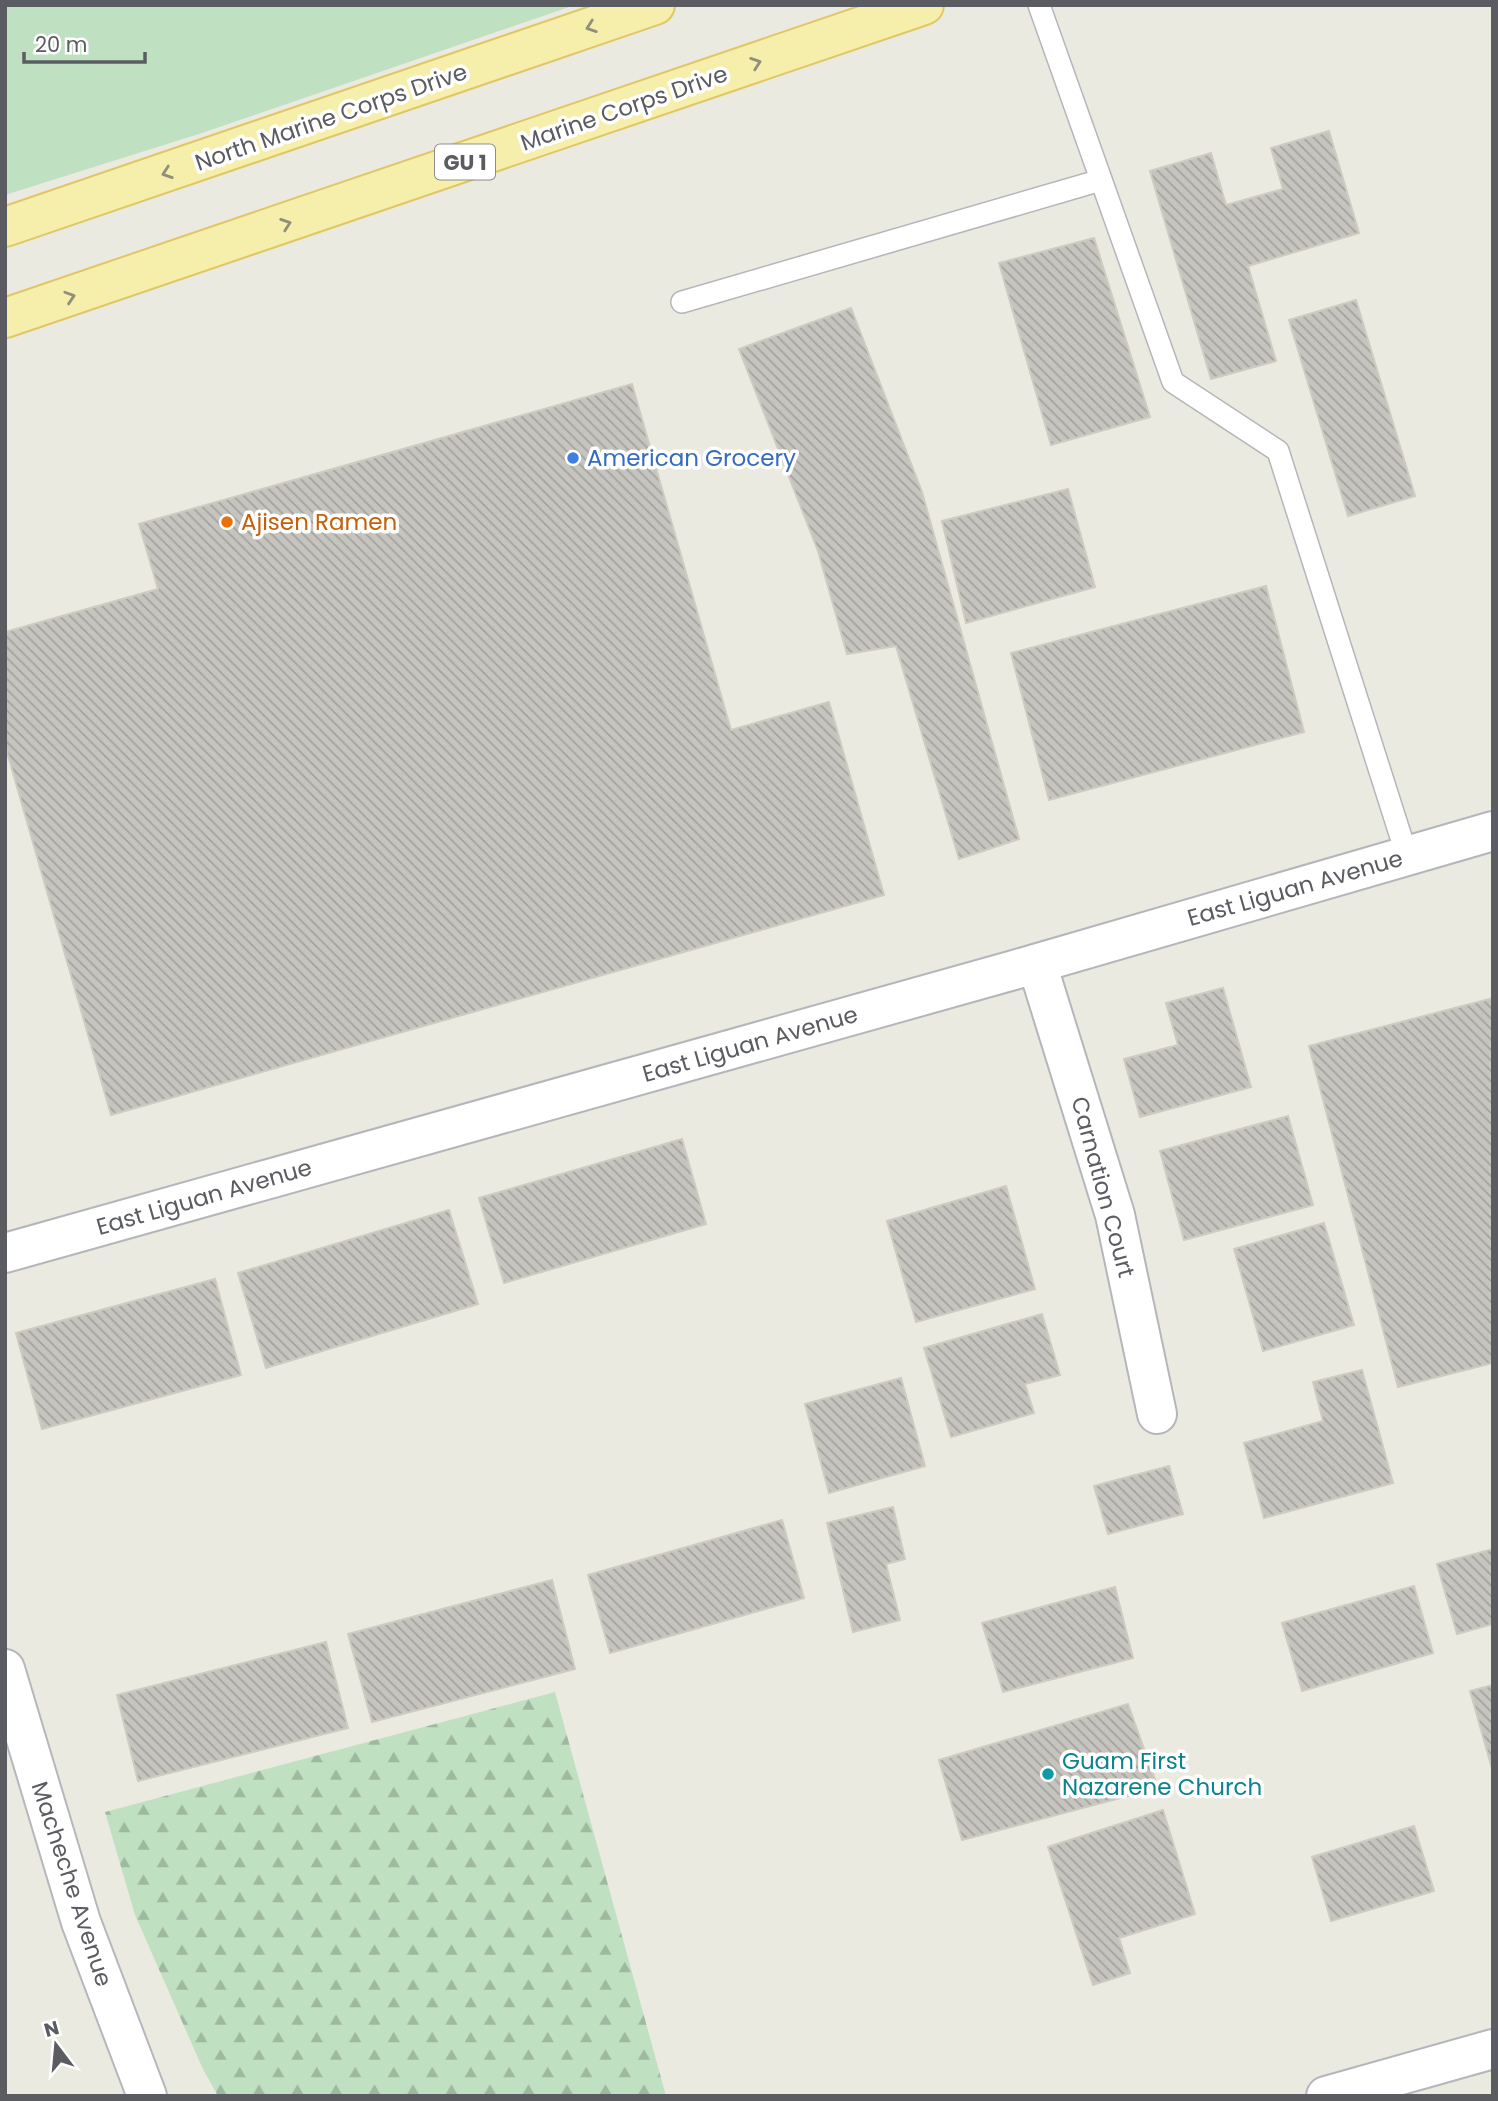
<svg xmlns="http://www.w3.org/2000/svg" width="1498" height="2101" font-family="Poppins,sans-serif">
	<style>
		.green { fill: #c0e0c2 }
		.forest { fill: url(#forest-firs) }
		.building { fill: url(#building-back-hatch); stroke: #cfcbc0; stroke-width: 2 }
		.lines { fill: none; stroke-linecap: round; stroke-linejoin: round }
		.lane-casing { stroke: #b4b6bb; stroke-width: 24 }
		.street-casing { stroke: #b4b6bb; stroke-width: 42 }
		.secondary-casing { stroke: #b5b7bc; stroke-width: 42 }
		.primary-casing { stroke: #e1c764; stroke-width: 42 }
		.lane { stroke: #fff; stroke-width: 21 }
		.street { stroke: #fff; stroke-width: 38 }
		.secondary { stroke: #fff; stroke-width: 38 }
		.primary { stroke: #f6efac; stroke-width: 38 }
		.oneway { stroke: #918f7b }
		.shop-dot { fill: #3f7fe0; stroke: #fff; stroke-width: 2.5 }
		.food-dot { fill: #e8710a; stroke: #fff; stroke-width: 2.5 }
		.culture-dot { fill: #0f9aa8; stroke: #fff; stroke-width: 2.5 }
		.labels { text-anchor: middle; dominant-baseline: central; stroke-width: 7; stroke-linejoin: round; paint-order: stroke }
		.shield { fill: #fff; stroke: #8c8d90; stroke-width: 2 }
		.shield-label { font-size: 21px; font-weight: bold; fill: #5a5c61 }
		.street-label { font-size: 23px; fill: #5a5c61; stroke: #fff }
		.shop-label { font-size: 23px; fill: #366cbe; stroke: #fff; text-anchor: start }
		.food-label { font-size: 23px; fill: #c56008; stroke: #fff; text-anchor: start }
		.culture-label { font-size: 23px; fill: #0d838f; stroke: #fff; text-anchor: start }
	</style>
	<defs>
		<pattern id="forest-firs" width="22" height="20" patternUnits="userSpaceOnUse" patternTransform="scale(1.75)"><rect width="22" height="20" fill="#c0e0c2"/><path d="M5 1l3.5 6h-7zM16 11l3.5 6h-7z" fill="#9fb9a1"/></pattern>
		<pattern id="building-back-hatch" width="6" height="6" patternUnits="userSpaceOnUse" patternTransform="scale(1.75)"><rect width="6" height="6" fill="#c6c4be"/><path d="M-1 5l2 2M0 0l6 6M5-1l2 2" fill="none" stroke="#a4a29e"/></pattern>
	</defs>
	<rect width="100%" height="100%" fill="#ebeae1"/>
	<!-- green -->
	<path class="green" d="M5 5H575L202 133 5 195Z"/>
	<!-- forest -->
	<path class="forest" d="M555 1692 666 2096H218L202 2067 135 1915 105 1812Z"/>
	<!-- building -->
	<g class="building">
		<path d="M1329 131 1359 233 1248 266 1276 361 1211 379 1150 171 1211 153 1226 205 1283 189 1271 148Z"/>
		<path d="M1094 238 1150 417 1051 445 999 263Z"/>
		<path d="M1356 300 1415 496 1348 516 1289 320Z"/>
		<path d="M851 308 922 492 1019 839 959 859 896 646 847 654 818 551 739 349Z"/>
		<path d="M632 384 731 730 829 702 884 895 111 1115 5 745V632L158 589 139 524Z"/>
		<path d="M1068 489 1095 587 966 623 942 521Z"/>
		<path d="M1266 586 1304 732 1049 800 1011 653Z"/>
		<path d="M1223 988 1251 1087 1140 1117 1124 1059 1178 1045 1166 1003Z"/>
		<path d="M1493 998V1363L1398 1387 1309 1046Z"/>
		<path d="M1288 1116 1313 1205 1184 1240 1160 1151Z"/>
		<path d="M682 1139 706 1224 504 1283 479 1198Z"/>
		<path d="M1006 1186 1035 1289 916 1322 887 1221Z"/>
		<path d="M449 1210 478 1304 266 1368 238 1273Z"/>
		<path d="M1324 1223 1354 1325 1263 1351 1234 1249Z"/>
		<path d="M215 1279 241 1375 42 1429 16 1333Z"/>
		<path d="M1042 1314 1060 1375 1025 1384 1034 1413 951 1437 924 1348Z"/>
		<path d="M1362 1370 1393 1483 1264 1518 1244 1443 1323 1421 1313 1382Z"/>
		<path d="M901 1378 925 1466 829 1493 805 1404Z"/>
		<path d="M1169 1466 1183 1514 1108 1534 1094 1486Z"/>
		<path d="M893 1507 905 1559 886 1564 900 1620 853 1632 827 1523Z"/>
		<path d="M782 1520 804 1598 610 1653 588 1575Z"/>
		<path d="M1493 1549V1624L1457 1634 1437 1564Z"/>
		<path d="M552 1580 575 1669 372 1722 348 1634Z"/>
		<path d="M1414 1586 1433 1653 1302 1691 1282 1623Z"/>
		<path d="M1115 1587 1133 1658 1003 1692 982 1623Z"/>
		<path d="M326 1642 348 1728 138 1781 117 1695Z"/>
		<path d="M1493 1685V1772L1470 1691Z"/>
		<path d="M1128 1704 1158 1788 962 1840 939 1760Z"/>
		<path d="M1163 1810 1195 1914 1119 1938 1130 1973 1093 1985 1048 1847Z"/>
		<path d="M1414 1826 1434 1891 1331 1921 1312 1857Z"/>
	</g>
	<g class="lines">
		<!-- lane casing -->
		<g class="lane-casing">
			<g id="lane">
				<path d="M1039 5 1173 382 1278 451 1407 856"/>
				<path d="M682 302 1101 180"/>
			</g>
		</g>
		<!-- street casing -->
		<g class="street-casing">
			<g id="street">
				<path d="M1037 964 1115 1215 1157 1414"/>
				<path d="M5 1253 1014 970 1493 831"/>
				<path d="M1326 2096 1493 2049"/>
			</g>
		</g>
		<!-- secondary casing -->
		<g class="secondary-casing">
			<path id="secondary" d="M5 1669 81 1922 147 2096"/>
		</g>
		<!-- primary casing -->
		<g class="primary-casing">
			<g id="primary">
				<path d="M5 227 655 5"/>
				<path d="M5 318 924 5"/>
			</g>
		</g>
		<!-- lane -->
		<use href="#lane" class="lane"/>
		<!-- street -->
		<use href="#street" class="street"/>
		<!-- secondary -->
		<use href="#secondary" class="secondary"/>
		<!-- primary -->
		<use href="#primary" class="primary"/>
	</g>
	<!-- one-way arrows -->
	<defs><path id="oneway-chevron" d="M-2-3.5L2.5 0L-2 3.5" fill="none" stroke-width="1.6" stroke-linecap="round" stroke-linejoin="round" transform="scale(1.75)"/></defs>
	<g class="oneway">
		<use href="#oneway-chevron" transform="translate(591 27) rotate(161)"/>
		<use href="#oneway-chevron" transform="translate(756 63) rotate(-19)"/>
		<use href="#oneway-chevron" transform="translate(167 173) rotate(161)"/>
		<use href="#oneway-chevron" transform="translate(286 224) rotate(-19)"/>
		<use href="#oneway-chevron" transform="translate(70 297) rotate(-18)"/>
	</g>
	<!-- markers -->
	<circle class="shop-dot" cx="573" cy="458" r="7"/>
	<circle class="food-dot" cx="227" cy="522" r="7"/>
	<circle class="culture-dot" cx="1048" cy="1774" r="7"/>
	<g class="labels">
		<!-- shield labels -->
		<rect class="shield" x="435" y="144.5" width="60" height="35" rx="5"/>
		<g class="shield-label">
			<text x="465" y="162">GU 1</text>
		</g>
		<!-- street labels -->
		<g class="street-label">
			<text transform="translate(624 108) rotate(-19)">Marine Corps Drive</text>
			<text transform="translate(331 117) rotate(-19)">North Marine Corps Drive</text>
			<text transform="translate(1295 888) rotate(-16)">East Liguan Avenue</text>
			<text transform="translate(750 1044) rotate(-16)">East Liguan Avenue</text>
			<text transform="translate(1103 1187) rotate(75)">Carnation Court</text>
			<text transform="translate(204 1197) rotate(-16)">East Liguan Avenue</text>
			<text transform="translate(72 1884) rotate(72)">Macheche Avenue</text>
		</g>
		<!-- shop labels -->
		<g class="shop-label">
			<text x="587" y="458">American Grocery</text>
		</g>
		<!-- food labels -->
		<g class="food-label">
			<text x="241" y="522">Ajisen Ramen</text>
		</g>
		<!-- culture labels -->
		<g class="culture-label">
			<text x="1062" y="1761">Guam First<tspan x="1062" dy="26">Nazarene Church</tspan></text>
		</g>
	</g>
	<!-- border -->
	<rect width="1498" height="2101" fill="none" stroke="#5a5c61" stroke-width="14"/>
	<!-- north arrow -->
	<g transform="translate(56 2045) rotate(344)" stroke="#ffffff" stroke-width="5" paint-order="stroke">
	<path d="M0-5L12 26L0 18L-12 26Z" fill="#5a5c61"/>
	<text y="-10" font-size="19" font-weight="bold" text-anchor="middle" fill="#5a5c61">N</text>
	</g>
	<!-- scale -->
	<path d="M24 52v10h121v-10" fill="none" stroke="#5a5c61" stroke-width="3.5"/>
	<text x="35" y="52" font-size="21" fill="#5a5c61" stroke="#ffffff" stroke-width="5" paint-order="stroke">20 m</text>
</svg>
